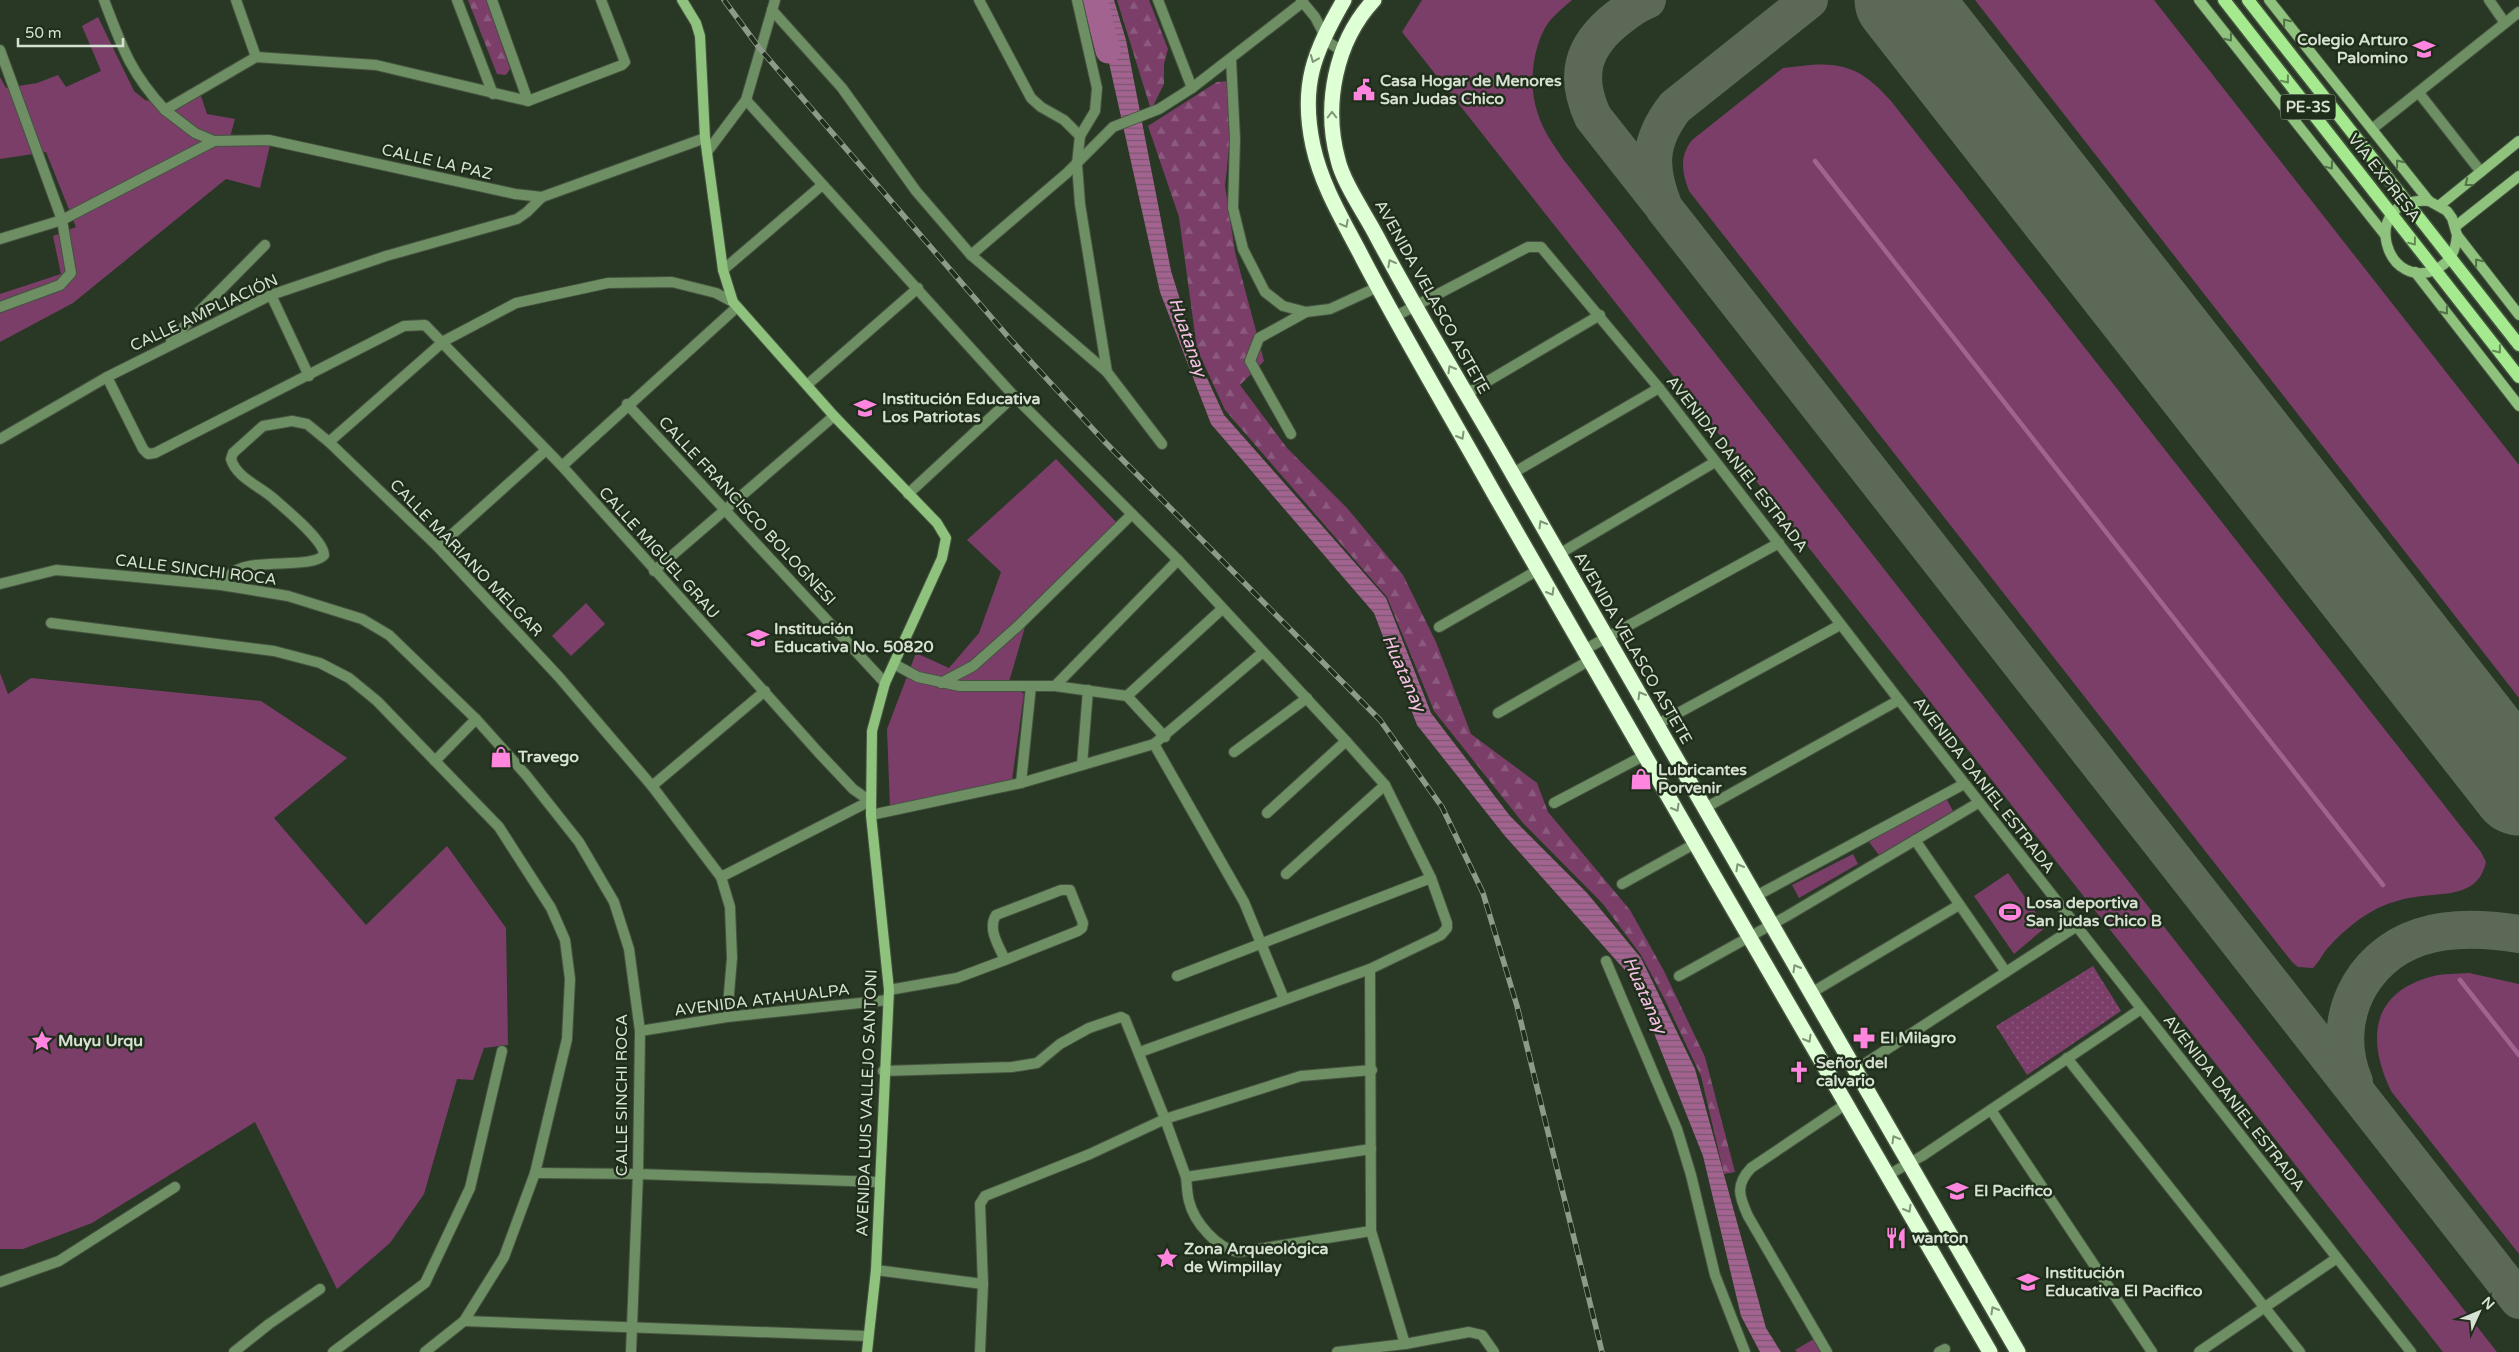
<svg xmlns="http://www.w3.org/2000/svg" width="2519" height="1352" font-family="'Varela Round',sans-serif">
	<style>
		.green { fill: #7a3e69 }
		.forest { fill: url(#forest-firs) }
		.park { fill: url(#park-dots) }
		.water { fill: url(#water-rules) }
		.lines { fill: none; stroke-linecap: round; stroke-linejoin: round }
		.stream { stroke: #a36390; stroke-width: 4.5 }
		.river { stroke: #a36390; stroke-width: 25 }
		.taxiway { stroke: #5b6956; stroke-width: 38 }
		.runway { stroke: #5b6956; stroke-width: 95 }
		.street-casing { stroke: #455340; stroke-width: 12 }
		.secondary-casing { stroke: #455340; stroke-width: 12 }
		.primary-casing { stroke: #455340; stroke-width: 15 }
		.highway-casing { stroke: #455340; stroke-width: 18 }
		.street { stroke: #6e8e63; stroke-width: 10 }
		.secondary { stroke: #8ec27d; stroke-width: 10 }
		.primary { stroke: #a6ea8f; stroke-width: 12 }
		.highway { stroke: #dfffd5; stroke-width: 15 }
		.rail-casing { stroke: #8d9a89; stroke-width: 5.5 }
		.rail { stroke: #1f2e1a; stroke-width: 4; stroke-dasharray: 11; stroke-linecap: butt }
		.oneway { stroke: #517147 }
		.oneway2 { stroke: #7f9678 }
		.oneway3 { stroke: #628c54 }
		.labels { text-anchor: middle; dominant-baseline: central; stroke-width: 5; stroke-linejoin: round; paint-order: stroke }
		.shield { fill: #1f2e1a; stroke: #a0ab9c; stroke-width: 1 }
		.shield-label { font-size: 15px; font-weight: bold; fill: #d7e1d3 }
		.poi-label { font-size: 16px; font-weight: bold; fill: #d7e1d3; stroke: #1f2e1a; text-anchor: start }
		.street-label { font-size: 16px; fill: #d7e1d3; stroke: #1f2e1a }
		.water-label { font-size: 18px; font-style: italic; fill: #f6c0e5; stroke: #1f2e1a }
	</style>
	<defs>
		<pattern id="forest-firs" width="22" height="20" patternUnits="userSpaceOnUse" patternTransform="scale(1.25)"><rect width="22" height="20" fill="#7a3e69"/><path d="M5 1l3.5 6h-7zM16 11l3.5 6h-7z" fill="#8c5a7e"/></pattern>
		<pattern id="park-dots" width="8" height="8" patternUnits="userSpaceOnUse" patternTransform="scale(1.25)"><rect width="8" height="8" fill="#7a3e69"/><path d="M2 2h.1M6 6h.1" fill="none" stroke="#8c5a7e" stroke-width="1.8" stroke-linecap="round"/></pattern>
		<pattern id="water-rules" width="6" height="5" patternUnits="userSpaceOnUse" patternTransform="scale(1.25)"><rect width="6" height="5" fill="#a36390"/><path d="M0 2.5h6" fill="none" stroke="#7b5770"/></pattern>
	</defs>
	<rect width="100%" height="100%" fill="#293824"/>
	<!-- green -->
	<g class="green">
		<path d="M1422 0H1572C1563 8 1551 17 1545 28 1532 51 1529 87 1537 111 1542 129 1553 144 1563 159L2497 1352H2443L1402 32Z"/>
		<path d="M1975 0H2154L2519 465V698Z"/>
		<path d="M98 17 134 91 145 100 178 108 200 93 207 114 235 119 230 137 270 145 260 188 226 179 73 303 0 342V294L61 274 53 236 76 227 46 152 0 159V77L6 88 37 83 58 75 66 87 101 71 82 26Z"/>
		<path d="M1810 65C1848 62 1866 73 1891 101L2481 852 2486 862C2479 895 2449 893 2422 896 2404 898 2386 903 2371 912 2355 921 2339 935 2327 949 2322 955 2319 962 2313 968L2298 967 2292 962 1689 191C1682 172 1679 157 1692 140L1783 68Z"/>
		<path d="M1056 459 1117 523 1027 620 1009 682 1024 694 1012 780 890 808 887 729 916 653 949 668 979 633 1001 572 967 540Z"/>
		<path d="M586 603 605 624 571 656 552 636Z"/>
		<path d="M0 673 8 694 31 678 261 701 347 758 274 818 366 925 447 846 506 928 508 1045 484 1048 473 1080 457 1079 424 1194 390 1243 337 1289 255 1122 92 1223 23 1249H0Z"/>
		<path d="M1946 798 1953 811 1879 855 1869 842Z"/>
		<path d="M1853 854 1858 864 1799 898 1792 885Z"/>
		<path d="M2008 873 2046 927 2014 954 1974 896Z"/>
		<path d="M2469 973 2519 984V1254L2391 1091C2367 1041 2370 994 2430 977 2443 973 2457 974 2469 973Z"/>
		<path d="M1819 1336 1828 1352H1797L1795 1350Z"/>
	</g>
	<!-- forest -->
	<g class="forest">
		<path d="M468 0H487L510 69 506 75 497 74Z"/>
		<path d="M1117 0H1149L1168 49 1164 64V84L1151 110Z"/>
		<path d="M1229 81 1230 138 1225 186 1235 252 1264 361 1240 385 1287 448 1347 508 1403 575 1436 642 1471 734 1537 783 1548 812 1630 910 1664 971 1705 1057 1735 1172 1724 1174 1701 1076 1664 998 1641 955 1603 904 1523 823 1434 711 1387 597 1225 410 1197 349 1179 217 1148 126 1217 82Z"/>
	</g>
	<!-- park -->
	<path class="park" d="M2093 966 2121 1011 2027 1075 1996 1026Z"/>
	<!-- water -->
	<path class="water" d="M1095 0H1114L1126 40 1171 271 1200 363 1224 415 1386 598 1431 713 1510 816 1587 893 1641 958 1695 1069 1766 1328 1781 1352H1760L1741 1316 1703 1156 1632 978 1505 836 1417 725 1374 613 1211 424 1160 292Z"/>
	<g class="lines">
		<!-- stream -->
		<g class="stream">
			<path d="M1815 161 2383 885"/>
			<path d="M2460 980 2519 1055"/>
		</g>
		<!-- river -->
		<path class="river" d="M1095 0 1108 51"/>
		<!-- taxiway -->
		<g class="taxiway">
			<path d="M1647 0C1636 4 1627 11 1618 18 1582 46 1574 76 1593 117L1659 201"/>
			<path d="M1809 0 1675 107C1648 142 1648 168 1664 208L2519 1300"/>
			<path d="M1899 0 1913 14"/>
			<path d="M2354 1082C2329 1023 2359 957 2420 937 2451 927 2488 929 2519 934"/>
		</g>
		<!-- runway -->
		<path class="runway" d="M1902 0 2519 788"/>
		<!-- street casing -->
		<g class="street-casing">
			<g id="street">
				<path d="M104 0C122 47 130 72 165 110L256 57 376 65 528 101 622 65 625 62 601 0"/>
				<path d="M236 0 256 57"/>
				<path d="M457 0 493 94"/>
				<path d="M492 0 528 101"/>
				<path d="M979 0 1031 98 1041 107 1064 120 1080 136 1077 164 1080 204 1107 372 1162 444"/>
				<path d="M1077 0 1097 88 1095 111 1080 136"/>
				<path d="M1158 0 1192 88"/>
				<path d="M1301 0 1315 17 1328 42 1342 51"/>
				<path d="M2489 0 2505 23"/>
				<path d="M772 10 842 88 916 191 971 255 1107 372"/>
				<path d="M0 50 62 220 71 273 60 285 0 307"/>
				<path d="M1231 59 1235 139 1233 208 1243 249 1265 292 1283 306 1306 312 1330 309 1378 287"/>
				<path d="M2419 93 2481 172"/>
				<path d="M746 100 1014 396 1178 560 1346 741 1385 785 1431 878 1177 976"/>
				<path d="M165 110 195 133 214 141 269 140 515 194 542 197 705 138"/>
				<path d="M2372 129 2519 12"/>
				<path d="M707 152 746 100 775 0"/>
				<path d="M0 239 62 220 214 141"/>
				<path d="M971 255 1067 173 1113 127 1159 109 1192 88 1303 2"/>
				<path d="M723 270 821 186"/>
				<path d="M271 295 309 376"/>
				<path d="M1394 317 1528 247H1541L1659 388 1899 700 2411 1352"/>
				<path d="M171 340 265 245"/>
				<path d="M107 377 143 449 148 454 155 453 404 326 425 325 562 466 819 753 853 789 870 801 721 877"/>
				<path d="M807 385 918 288"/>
				<path d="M1466 394 1600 315"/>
				<path d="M627 404 885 683"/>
				<path d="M1291 434 1250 361 1259 338 1306 312"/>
				<path d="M0 439 107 377 271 295 386 256 517 219 527 212 542 197"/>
				<path d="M329 442 444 341 516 303 608 283 672 282 716 293 733 302"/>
				<path d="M562 466 737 307"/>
				<path d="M1513 473 1659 388"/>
				<path d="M908 494 1014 396"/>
				<path d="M438 547 546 450"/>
				<path d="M1559 554 1715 462"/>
				<path d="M654 571 834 416"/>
				<path d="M0 584 56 570 115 575 221 585 288 596 362 619 389 635 476 719 526 775 579 842 614 902 629 949 640 1031 638 1174 631 1352"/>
				<path d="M221 585C225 580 230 574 235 571 257 558 312 569 324 555 324 540 285 509 273 498 259 486 236 477 231 459L233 453 263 426 292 421 307 424 329 442 438 547 559 677 652 786 721 877 730 907 732 958 727 1017"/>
				<path d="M51 623 274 651 320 663 349 678 377 701 499 827 551 908 565 940 570 979 567 1039 535 1173 504 1257 464 1321 425 1352"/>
				<path d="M1439 627 1538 570"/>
				<path d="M1584 650 1779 543"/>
				<path d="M894 664 918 677 960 686H1055L1127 696 1165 737"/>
				<path d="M941 683 973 666 1017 627 1132 514"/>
				<path d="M1055 686 1178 560"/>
				<path d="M1127 696 1222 609"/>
				<path d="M1498 713 1590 660"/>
				<path d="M1658 724 1840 625"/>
				<path d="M1154 744 1244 902 1284 999"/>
				<path d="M1234 752 1307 698"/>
				<path d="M435 761 476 719"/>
				<path d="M1082 765 1088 690"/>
				<path d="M1021 783 1031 686"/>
				<path d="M652 786 765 691"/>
				<path d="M1554 803 1645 755"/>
				<path d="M1705 808 1899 700"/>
				<path d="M1267 813 1346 741"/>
				<path d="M871 815 1021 783 1154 744 1263 652"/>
				<path d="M1915 840 2006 972"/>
				<path d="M1286 874 1385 785"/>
				<path d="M1622 884 1696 843"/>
				<path d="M1756 896 1964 784"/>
				<path d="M1606 961 1677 1129 1691 1175 1715 1275 1745 1352"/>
				<path d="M1370 969 1371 1231 1405 1344"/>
				<path d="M1679 976 1787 916 1978 803"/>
				<path d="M889 990 957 978 1005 960 1078 931 1082 928 1083 923 1070 890H1061L996 915C987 929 999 946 1005 960"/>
				<path d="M1811 993 1959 905"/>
				<path d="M640 1031 727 1017 888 1000"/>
				<path d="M1140 1052 1370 969 1441 935 1447 928V923L1431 878"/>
				<path d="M2067 1058 2300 1352"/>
				<path d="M1855 1070 2077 926"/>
				<path d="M883 1071 1012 1067 1037 1063 1060 1044 1089 1028 1121 1017 1125 1019 1165 1119 1186 1177 1371 1149"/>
				<path d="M1991 1110 2152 1352"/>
				<path d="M535 1173 638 1174 879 1182"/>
				<path d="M1888 1175 1922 1156 2141 1009"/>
				<path d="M1186 1177C1187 1185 1187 1194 1189 1201 1194 1222 1217 1249 1239 1252L1371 1231"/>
				<path d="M876 1270 983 1284"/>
				<path d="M0 1282 59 1261 175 1187"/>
				<path d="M464 1321 867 1336"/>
				<path d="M234 1352 269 1324 320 1289"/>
				<path d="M333 1352 425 1283 470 1188 502 1051"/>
				<path d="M980 1352 983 1284 980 1204 985 1196 1090 1154 1165 1119 1301 1076 1372 1070"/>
				<path d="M1337 1352 1405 1344 1469 1332 1482 1335 1494 1352"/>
				<path d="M1827 1352 1748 1216C1739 1196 1735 1185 1751 1168L1846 1104"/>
				<path d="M1939 1352 1945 1349"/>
				<path d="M2199 1352 2337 1258"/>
			</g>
		</g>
		<!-- secondary casing -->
		<g class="secondary-casing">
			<g id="secondary">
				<path d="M682 0 696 23 700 36 705 138 723 270 733 302 834 416 937 523 946 538 942 558 885 683 872 731 871 815 889 990 876 1270 867 1352"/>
				<path d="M2199 0 2385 235"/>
				<path d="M2269 0 2429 201 2447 211 2452 218 2457 235 2519 315"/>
				<path d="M2429 201C2355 196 2387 299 2440 267 2452 260 2456 249 2457 235"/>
				<path d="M2440 205 2519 141"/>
				<path d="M2456 226 2519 176"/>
				<path d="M2415 272 2519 406"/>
			</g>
		</g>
		<!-- primary casing -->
		<g class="primary-casing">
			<g id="primary">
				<path d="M2224 0 2519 377"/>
				<path d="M2248 0 2519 345"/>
			</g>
		</g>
		<!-- highway casing -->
		<g class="highway-casing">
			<g id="highway">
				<path d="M1344 0C1314 52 1300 85 1313 146 1322 187 1344 222 1363 259 1405 339 1451 416 1495 495 1658 782 1825 1066 1990 1352"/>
				<path d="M1374 0C1335 42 1323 105 1338 160 1343 182 1365 214 1376 235 1420 318 1469 397 1515 478 1682 769 1850 1061 2018 1352"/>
			</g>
		</g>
		<!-- street -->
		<use href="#street" class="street"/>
		<!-- secondary -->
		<use href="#secondary" class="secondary"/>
		<!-- primary -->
		<use href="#primary" class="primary"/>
		<!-- highway -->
		<use href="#highway" class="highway"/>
		<!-- rail casing -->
		<g class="rail-casing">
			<path id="rail" d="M724 0 760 49 1010 339 1104 441 1380 720 1442 807 1483 893 1517 1006 1602 1352"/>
		</g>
		<!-- rail -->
		<use href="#rail" class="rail"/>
	</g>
	<!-- one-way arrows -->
	<defs><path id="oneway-chevron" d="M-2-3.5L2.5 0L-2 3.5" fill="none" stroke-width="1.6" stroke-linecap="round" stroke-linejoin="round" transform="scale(1.25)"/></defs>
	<g class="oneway">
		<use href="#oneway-chevron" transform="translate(2286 22) rotate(-129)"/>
		<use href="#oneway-chevron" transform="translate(2229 38) rotate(52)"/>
		<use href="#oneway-chevron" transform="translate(2399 163) rotate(-128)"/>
		<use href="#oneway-chevron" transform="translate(2330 166) rotate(52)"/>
		<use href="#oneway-chevron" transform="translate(2468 183) rotate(142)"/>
		<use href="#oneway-chevron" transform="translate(2478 262) rotate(-128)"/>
		<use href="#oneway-chevron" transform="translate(2445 311) rotate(52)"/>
	</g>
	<g class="oneway2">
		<use href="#oneway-chevron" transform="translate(1314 59) rotate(112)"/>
		<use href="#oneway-chevron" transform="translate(1332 115) rotate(-90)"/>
		<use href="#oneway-chevron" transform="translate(1345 224) rotate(62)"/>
		<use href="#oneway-chevron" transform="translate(1391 263) rotate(-118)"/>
		<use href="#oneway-chevron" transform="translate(1451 369) rotate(-120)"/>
		<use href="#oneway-chevron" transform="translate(1461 436) rotate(60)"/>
		<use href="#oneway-chevron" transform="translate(1542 524) rotate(-120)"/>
		<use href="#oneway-chevron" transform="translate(1551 592) rotate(60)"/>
		<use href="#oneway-chevron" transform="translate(1641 695) rotate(-120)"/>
		<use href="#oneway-chevron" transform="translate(1676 808) rotate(60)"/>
		<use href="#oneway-chevron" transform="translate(1739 867) rotate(-120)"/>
		<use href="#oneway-chevron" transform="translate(1796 968) rotate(-120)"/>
		<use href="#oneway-chevron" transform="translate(1808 1039) rotate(60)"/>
		<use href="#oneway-chevron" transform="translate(1895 1139) rotate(-120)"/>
		<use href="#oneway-chevron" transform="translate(1908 1209) rotate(60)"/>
		<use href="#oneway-chevron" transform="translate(1994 1310) rotate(-120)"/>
	</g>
	<g class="oneway3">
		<use href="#oneway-chevron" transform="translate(2286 80) rotate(52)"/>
		<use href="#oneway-chevron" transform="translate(2413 242) rotate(52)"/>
		<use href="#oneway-chevron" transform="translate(2498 350) rotate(52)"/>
	</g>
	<!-- icons -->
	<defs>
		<g id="school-bare" transform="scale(1.725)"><path d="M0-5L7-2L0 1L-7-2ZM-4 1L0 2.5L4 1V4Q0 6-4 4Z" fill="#ff85de" stroke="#1f2e1a" stroke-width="2.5" paint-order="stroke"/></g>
		<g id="civic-bare" transform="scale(1.725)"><path d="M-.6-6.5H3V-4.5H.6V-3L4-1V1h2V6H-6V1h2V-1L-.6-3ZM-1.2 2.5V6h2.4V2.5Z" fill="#ff85de" stroke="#1f2e1a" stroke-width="2.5" paint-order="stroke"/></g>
		<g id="shop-bare" transform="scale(1.725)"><path d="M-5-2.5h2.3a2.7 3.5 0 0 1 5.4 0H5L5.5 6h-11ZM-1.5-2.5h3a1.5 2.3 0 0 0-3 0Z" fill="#ff85de" stroke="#1f2e1a" stroke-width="2.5" paint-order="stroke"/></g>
		<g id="stadium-bare" transform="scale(1.725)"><path d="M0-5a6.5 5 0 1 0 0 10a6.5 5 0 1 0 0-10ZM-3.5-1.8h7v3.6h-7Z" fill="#ff85de" stroke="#1f2e1a" stroke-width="2.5" paint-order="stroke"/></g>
		<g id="pharmacy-bare" transform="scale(1.725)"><path d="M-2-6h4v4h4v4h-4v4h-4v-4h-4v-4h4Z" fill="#ff85de" stroke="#1f2e1a" stroke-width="2.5" paint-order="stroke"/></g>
		<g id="sight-bare" transform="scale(1.725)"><path d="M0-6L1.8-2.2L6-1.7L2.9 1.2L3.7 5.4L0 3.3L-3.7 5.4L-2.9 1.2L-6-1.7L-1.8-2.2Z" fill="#ff85de" stroke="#1f2e1a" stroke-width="2.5" paint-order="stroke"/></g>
		<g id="church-bare" transform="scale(1.725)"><path d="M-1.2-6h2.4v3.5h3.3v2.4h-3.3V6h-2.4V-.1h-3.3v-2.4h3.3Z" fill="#ff85de" stroke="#1f2e1a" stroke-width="2.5" paint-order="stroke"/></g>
		<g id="restaurant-bare" transform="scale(1.725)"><path d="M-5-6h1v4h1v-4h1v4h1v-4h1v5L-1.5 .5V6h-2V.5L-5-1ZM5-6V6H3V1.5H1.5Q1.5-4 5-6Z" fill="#ff85de" stroke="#1f2e1a" stroke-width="2.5" paint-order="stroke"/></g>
	</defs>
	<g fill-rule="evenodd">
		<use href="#school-bare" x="2424" y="49"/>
		<use href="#civic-bare" x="1364" y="90"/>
		<use href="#school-bare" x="865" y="408"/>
		<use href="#school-bare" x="758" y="638"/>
		<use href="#shop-bare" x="501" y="757"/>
		<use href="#shop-bare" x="1641" y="779"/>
		<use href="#stadium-bare" x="2010" y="912"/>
		<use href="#pharmacy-bare" x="1864" y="1038"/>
		<use href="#sight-bare" x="42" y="1041"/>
		<use href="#church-bare" x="1799" y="1072"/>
		<use href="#school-bare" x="1957" y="1191"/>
		<use href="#restaurant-bare" x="1896" y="1238"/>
		<use href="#sight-bare" x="1167" y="1258"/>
		<use href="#school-bare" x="2028" y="1282"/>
	</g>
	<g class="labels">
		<!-- shield labels -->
		<rect class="shield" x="2280.5" y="94.5" width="55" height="25" rx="4"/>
		<g class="shield-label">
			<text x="2308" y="107">PE-3S</text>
		</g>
		<!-- poi labels -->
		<g class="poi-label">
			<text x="2408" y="40" text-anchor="end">Colegio Arturo<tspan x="2408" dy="18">Palomino</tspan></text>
			<text x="1380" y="81">Casa Hogar de Menores<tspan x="1380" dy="18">San Judas Chico</tspan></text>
			<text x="882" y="399">Institución Educativa<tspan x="882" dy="18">Los Patriotas</tspan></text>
			<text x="774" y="629">Institución<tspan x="774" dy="18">Educativa No. 50820</tspan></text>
			<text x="518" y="757">Travego</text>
			<text x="1658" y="770">Lubricantes<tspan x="1658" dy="18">Porvenir</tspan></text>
			<text x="2026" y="903">Losa deportiva<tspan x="2026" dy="18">San judas Chico B</tspan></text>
			<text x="1880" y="1038">El Milagro</text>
			<text x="58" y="1041">Muyu Urqu</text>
			<text x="1816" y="1063">Señor del<tspan x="1816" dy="18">calvario</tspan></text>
			<text x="1974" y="1191">El Pacifico</text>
			<text x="1912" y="1238">wanton</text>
			<text x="1184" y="1249">Zona Arqueológica<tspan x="1184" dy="18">de Wimpillay</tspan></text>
			<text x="2045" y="1273">Institución<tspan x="2045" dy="18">Educativa El Pacifico</tspan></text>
		</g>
		<!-- street labels -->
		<g class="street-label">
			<text transform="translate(437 162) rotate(13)">CALLE LA PAZ</text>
			<text transform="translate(2384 178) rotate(52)">VÍA EXPRESA</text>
			<text transform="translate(1432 297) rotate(61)">AVENIDA VELASCO ASTETE</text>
			<text transform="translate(204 313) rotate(-25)">CALLE AMPLIACIÓN</text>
			<text transform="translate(1737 464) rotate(52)">AVENIDA DANIEL ESTRADA</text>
			<text transform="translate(747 511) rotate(47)">CALLE FRANCISCO BOLOGNESI</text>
			<text transform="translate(659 553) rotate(48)">CALLE MIGUEL GRAU</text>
			<text transform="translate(466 558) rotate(46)">CALLE MARIANO MELGAR</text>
			<text transform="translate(196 570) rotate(7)">CALLE SINCHI ROCA</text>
			<text transform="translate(1633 648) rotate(60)">AVENIDA VELASCO ASTETE</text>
			<text transform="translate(1984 785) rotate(52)">AVENIDA DANIEL ESTRADA</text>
			<text transform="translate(762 1000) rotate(-7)">AVENIDA ATAHUALPA</text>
			<text transform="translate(622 1095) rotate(-90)">CALLE SINCHI ROCA</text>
			<text transform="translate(867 1103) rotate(-88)">AVENIDA LUIS VALLEJO SANTONI</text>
			<text transform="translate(2234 1103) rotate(52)">AVENIDA DANIEL ESTRADA</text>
		</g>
		<!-- water labels -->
		<g class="water-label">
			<text transform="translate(1188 337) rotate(71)">Huatanay</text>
			<text transform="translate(1404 673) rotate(66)">Huatanay</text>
			<text transform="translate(1645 995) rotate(66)">Huatanay</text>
		</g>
	</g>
	<!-- north arrow -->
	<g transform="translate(2479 1312) rotate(46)" stroke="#1f2e1a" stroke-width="4" paint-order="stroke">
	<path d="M0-4L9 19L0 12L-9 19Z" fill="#d7e1d3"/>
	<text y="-8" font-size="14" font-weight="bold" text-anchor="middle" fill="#d7e1d3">N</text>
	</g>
	<!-- scale -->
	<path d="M18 38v8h105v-8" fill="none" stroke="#d7e1d3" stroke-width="2.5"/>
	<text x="25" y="38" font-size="15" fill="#d7e1d3" stroke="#1f2e1a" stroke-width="4" paint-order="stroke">50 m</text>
</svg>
